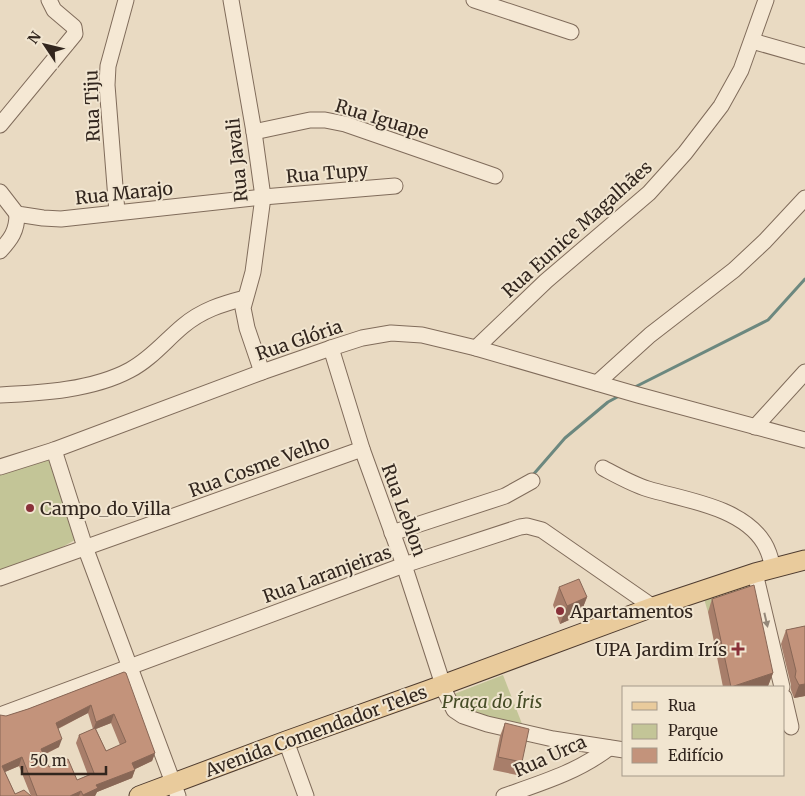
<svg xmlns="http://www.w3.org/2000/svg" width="805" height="796" font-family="Merriweather,serif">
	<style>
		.green { fill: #c3c597 }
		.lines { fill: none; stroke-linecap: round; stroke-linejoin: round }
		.stream { stroke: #6c887f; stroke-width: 3 }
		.minor-casing { stroke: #806c5b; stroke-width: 17 }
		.major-casing { stroke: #4e3b2f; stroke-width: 21 }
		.minor { stroke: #f5e8d4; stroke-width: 15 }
		.major { stroke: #e9cb9c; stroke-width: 19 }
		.wall { fill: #a87e6a; fill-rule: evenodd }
		.shaded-wall { fill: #886756 }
		.building { fill: #c3937b; stroke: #886756; fill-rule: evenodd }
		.oneway { fill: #948779 }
		.poi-dot { fill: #893139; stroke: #f1e5d0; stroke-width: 2 }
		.labels { text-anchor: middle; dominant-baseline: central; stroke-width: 4; stroke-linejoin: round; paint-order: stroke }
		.street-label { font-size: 18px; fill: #32261e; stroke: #f1e5d0 }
		.poi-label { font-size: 18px; fill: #32261e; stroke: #f1e5d0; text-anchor: start }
		.park-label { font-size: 18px; font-style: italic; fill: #454c26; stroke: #f1e5d0 }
	</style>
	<rect width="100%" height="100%" fill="#e9dac2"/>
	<!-- green -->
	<g class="green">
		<path d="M48 459 75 532V540L57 550 0 572V471Z"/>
		<path d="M749 583 751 597 708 612 704 599Z"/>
		<path d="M503 675 524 729 464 712 449 696Z"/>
	</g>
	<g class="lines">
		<!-- stream -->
		<g class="stream">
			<path d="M633 388 768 320 805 279"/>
			<path d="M532 476 565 438 608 402 621 395"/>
		</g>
		<!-- minor casing -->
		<g class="minor-casing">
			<g id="minor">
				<path d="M231 0 254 132 263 197 253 272 243 308 247 328 262 372"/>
				<path d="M474 0 571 32"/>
				<path d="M752 41 805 56"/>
				<path d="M0 125 75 34 74 27 54 10 49 0"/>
				<path d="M254 132 310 120H325L345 124 495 176"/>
				<path d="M0 192 17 214 43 218 61 219 263 197 395 186"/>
				<path d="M117 212 107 85 108 66 126 0"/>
				<path d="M0 251C11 239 17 231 17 214"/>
				<path d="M331 348 362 449 404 565 446 694 454 710 463 716 487 724 553 739 624 750"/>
				<path d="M476 348 546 281 649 193 685 153 721 106 741 70 766 0"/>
				<path d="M597 383 650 335 734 270 765 241 805 198"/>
				<path d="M0 395C42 393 93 390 130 370 151 359 166 340 183 326 202 310 222 304 245 298"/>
				<path d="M755 427 805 372"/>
				<path d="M54 450 85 547 178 796"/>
				<path d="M0 467 54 450 262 372 331 348 362 338 391 333 422 335 476 348 638 395 805 440"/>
				<path d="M603 468C618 476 632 484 648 489 685 500 742 507 764 543 769 551 771 559 773 568"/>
				<path d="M392 533 505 496 532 481"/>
				<path d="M755 573 782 687"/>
				<path d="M0 578 362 449"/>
				<path d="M784 697 791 727"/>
				<path d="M0 715 404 565 520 527 527 526 542 530 653 607"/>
				<path d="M286 741 306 796"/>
				<path d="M504 796C541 783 578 772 609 748"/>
			</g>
		</g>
		<!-- major casing -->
		<g class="major-casing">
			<path id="major" d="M139 796 286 741 429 690 653 607 755 573 805 560"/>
		</g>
		<!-- minor -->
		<use href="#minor" class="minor"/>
		<!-- major -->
		<use href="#major" class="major"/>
	</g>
	<!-- wall -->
	<g class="wall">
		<path d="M559 587 587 597 580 615 560 624 553 605Z"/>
		<path d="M712 599 773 673 768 686 765 687H723L708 612Z"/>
		<path d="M805 626V696L794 698 791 690V685L781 644 786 630Z"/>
		<path d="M124 672 155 753 152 761 135 769 132 778 97 792 95 796H31L19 766 5 772 15 794 31 796H0L1 716H6L28 709ZM88 713 93 729 79 735 76 743 88 775 77 780 49 767 44 755 59 747 58 729ZM111 723 120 745 106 751 96 729Z"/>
		<path d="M505 723 522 762 517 775 493 770 500 736Z"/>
	</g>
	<!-- shaded-wall -->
	<g class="shaded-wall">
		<path d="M587 597 580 615 560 624 567 606Z"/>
		<path d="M773 673 768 686 765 687H731Z"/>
		<path d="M805 684V696L794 698 799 685Z"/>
		<path d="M91 705 88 713 53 731 56 723Z"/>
		<path d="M114 714 111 723 93 730 96 722Z"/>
		<path d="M62 739 59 747 38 757 41 749Z"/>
		<path d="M155 753 152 761 129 772 132 763Z"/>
		<path d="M22 757 19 766 0 774 2 766Z"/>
		<path d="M135 770 132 778 97 792 95 796H82L96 785Z"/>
		<path d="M81 791 79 796H70Z"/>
	</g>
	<!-- building -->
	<g class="building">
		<path d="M579 579 587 597 567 606 559 587Z"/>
		<path d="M754 585 773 673 731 687 712 599Z"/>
		<path d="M805 626V684L799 685 795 677 796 671 786 630Z"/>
		<path d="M124 672 126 673 155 753 132 763 135 770 96 785 98 788 83 795 81 791 70 796H37L22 757 2 766 15 794 24 790 31 796H0V715L6 716 28 709ZM91 705 96 722 114 714 126 742 106 751 95 728 79 735 94 773 77 780 68 759 49 767 41 749 62 739 56 723Z"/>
		<path d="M505 723 529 729 522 762 498 757Z"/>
	</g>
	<!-- one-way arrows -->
	<defs><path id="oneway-solid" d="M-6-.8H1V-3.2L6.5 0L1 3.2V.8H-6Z" transform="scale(1.25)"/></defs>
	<use class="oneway" href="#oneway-solid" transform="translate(766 620) rotate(77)"/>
	<!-- markers -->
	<g class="poi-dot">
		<circle cx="30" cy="508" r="5"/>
		<circle cx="560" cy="611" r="5"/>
		<path d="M735.5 641.5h5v5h5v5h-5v5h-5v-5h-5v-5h5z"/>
	</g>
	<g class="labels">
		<!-- street labels -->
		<g class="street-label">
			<text transform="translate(92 106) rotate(-92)">Rua Tiju</text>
			<text transform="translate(382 119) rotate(17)">Rua Iguape</text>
			<text transform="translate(237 160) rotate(-96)">Rua Javali</text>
			<text transform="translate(327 173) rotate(-5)">Rua Tupy</text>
			<text transform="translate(124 193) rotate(-6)">Rua Marajo</text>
			<text transform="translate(577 229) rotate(-42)">Rua Eunice Magalhães</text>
			<text transform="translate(299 340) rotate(-19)">Rua Glória</text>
			<text transform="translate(259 466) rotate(-20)">Rua Cosme Velho</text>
			<text transform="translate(404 510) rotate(70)">Rua Leblon</text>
			<text transform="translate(327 574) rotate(-20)">Rua Laranjeiras</text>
			<text transform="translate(316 731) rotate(-20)">Avenida Comendador Teles</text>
			<text transform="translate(550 756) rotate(-24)">Rua Urca</text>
		</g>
		<!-- poi labels -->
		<g class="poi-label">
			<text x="40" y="508">Campo_do_Villa</text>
			<text x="570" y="611">Apartamentos</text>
			<text x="727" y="649" text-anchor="end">UPA Jardim Irís</text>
		</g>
		<!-- park labels -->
		<g class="park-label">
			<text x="492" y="701">Praça do Íris</text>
		</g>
	</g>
	<!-- legend -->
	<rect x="622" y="686" width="162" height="90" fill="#f1e5d0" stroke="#a59989"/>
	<rect x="632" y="702" width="25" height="8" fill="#e9cb9c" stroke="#a59989"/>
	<text x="668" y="711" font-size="15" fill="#32261e">Rua</text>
	<rect x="632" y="724" width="25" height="15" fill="#c3c597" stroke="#a59989"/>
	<text x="668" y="736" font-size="15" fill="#32261e">Parque</text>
	<rect x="632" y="748" width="25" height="15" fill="#c3937b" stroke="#a59989"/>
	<text x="668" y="761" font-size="15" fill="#32261e">Edifício</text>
	<!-- north arrow -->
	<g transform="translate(45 45) rotate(305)" stroke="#f1e5d0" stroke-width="4" paint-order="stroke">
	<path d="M0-4L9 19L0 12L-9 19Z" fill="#32261e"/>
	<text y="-8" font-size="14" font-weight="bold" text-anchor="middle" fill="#32261e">N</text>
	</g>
	<!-- scale -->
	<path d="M22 766v8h84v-8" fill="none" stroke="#32261e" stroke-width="2.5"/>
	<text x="30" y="766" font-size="15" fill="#32261e" stroke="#f1e5d0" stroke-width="4" paint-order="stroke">50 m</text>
</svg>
